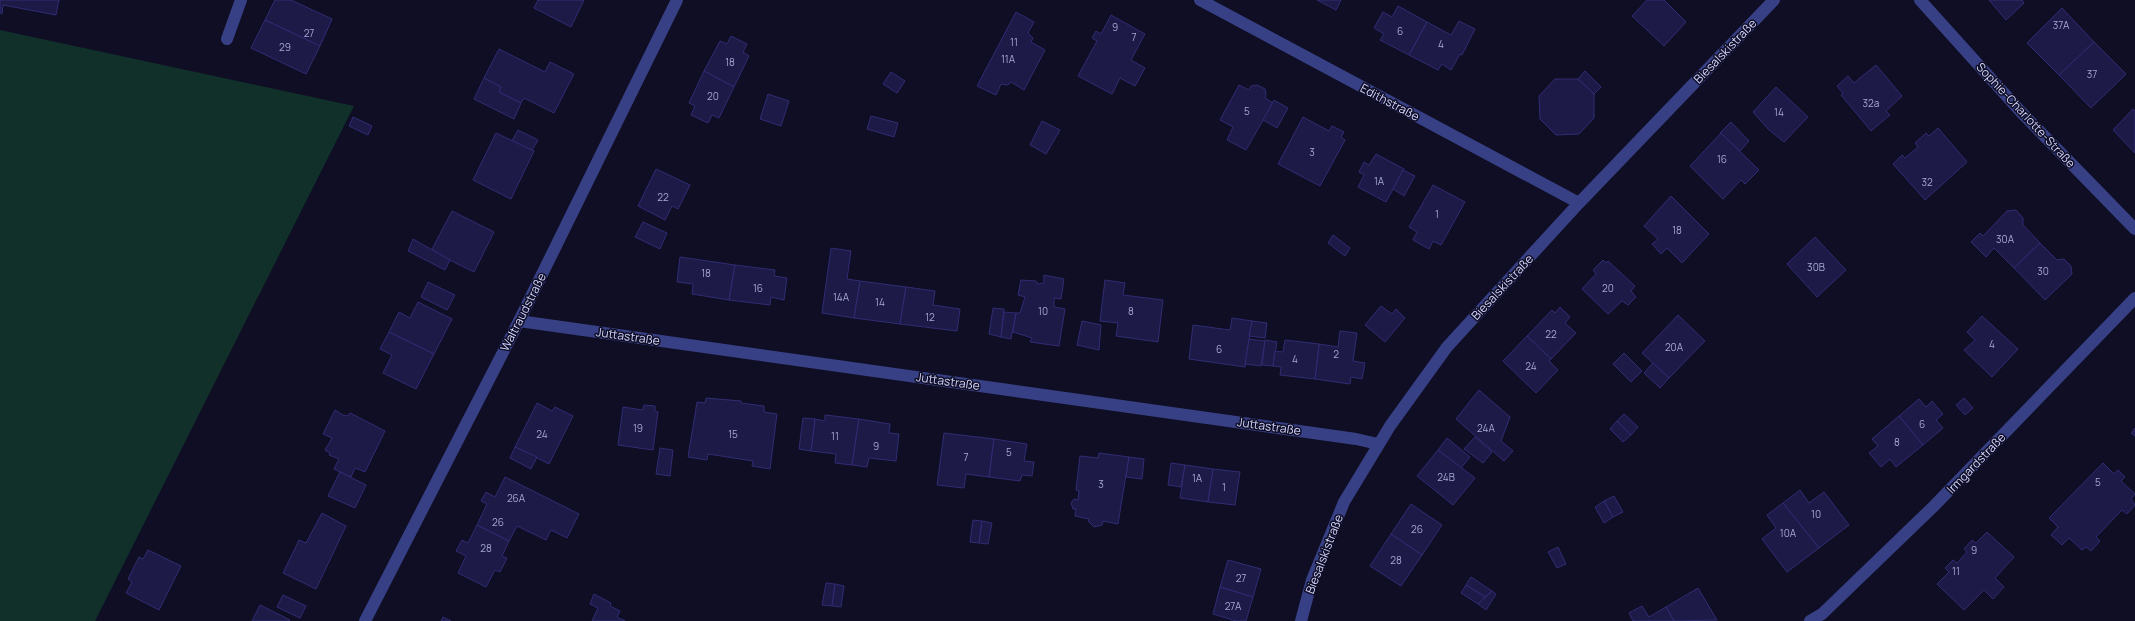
<svg xmlns="http://www.w3.org/2000/svg" width="2135" height="621" font-family="Manrope,sans-serif">
	<style>
		.green { fill: #11302a }
		.building { fill: #1d1a47; stroke: #302c73 }
		.lines { fill: none; stroke-linecap: round; stroke-linejoin: round }
		.street { stroke: #384085; stroke-width: 12 }
		.labels { text-anchor: middle; dominant-baseline: central; stroke-width: 3; stroke-linejoin: round; paint-order: stroke }
		.number-label { font-size: 10px; fill: #a6a6d1 }
		.street-label { font-size: 12px; fill: #d3d4ff; stroke: #0f0e25 }
	</style>
	<rect width="100%" height="100%" fill="#0f0e25"/>
	<!-- green -->
	<path class="green" d="M0 30 354 106 95 621H0Z"/>
	<!-- building -->
	<g class="building">
		<path d="M0 0H59L56 15 3 5 2 14 0 13Z"/>
		<path d="M275 0H291L332 19 320 46 265 20Z"/>
		<path d="M538 0H584L571 27 534 8Z"/>
		<path d="M1317 0H1341L1336 10Z"/>
		<path d="M1647 0H1664L1686 22 1664 46 1632 16Z"/>
		<path d="M1989 0H2022L2024 3 2006 20Z"/>
		<path d="M1398 6 1427 22 1409 55 1380 40 1384 34 1374 28 1383 12 1392 17Z"/>
		<path d="M2062 8 2094 42 2059 75 2027 43Z"/>
		<path d="M1016 12 1034 22 1028 33 1033 38 1031 42 1045 50 1024 90 1011 82 1008 85 1001 84 996 95 977 86Z"/>
		<path d="M1111 15 1145 34 1131 60 1145 68 1135 86 1120 78 1112 94 1078 76 1097 41 1092 38 1096 31 1101 34Z"/>
		<path d="M265 20 320 46 306 74 251 48Z"/>
		<path d="M1459 21 1475 29 1462 55 1460 54 1451 70 1442 64 1438 70 1409 55 1427 22 1451 35Z"/>
		<path d="M731 36 747 44 743 52 749 56 734 87 704 71 720 41 727 44Z"/>
		<path d="M2094 42 2126 74 2091 108 2059 75Z"/>
		<path d="M499 49 545 72 550 62 574 74 554 113 524 98 521 103 499 92 501 87 484 78Z"/>
		<path d="M1876 65 1902 96 1886 111 1890 115 1871 131 1841 95 1843 93 1837 86 1848 76 1854 83Z"/>
		<path d="M704 71 734 87 719 118 712 115 708 123 691 115 695 106 689 103Z"/>
		<path d="M1585 71 1601 87 1594 94 1578 79Z"/>
		<path d="M891 72 905 81 897 93 883 84Z"/>
		<path d="M484 78 501 87 499 92 521 103 514 119 474 99Z"/>
		<path d="M1555 79H1578L1594 94V118L1579 134 1556 135 1540 119 1539 96Z"/>
		<path d="M1239 85 1249 90 1251 86 1257 85 1265 89 1266 94 1265 98 1273 103 1246 150 1227 140 1233 127 1220 120Z"/>
		<path d="M1776 87 1808 117 1784 142 1768 129 1753 112Z"/>
		<path d="M768 94 789 101 781 126 760 119Z"/>
		<path d="M1274 100 1288 108 1277 128 1263 120Z"/>
		<path d="M2133 109 2135 111V153L2113 130Z"/>
		<path d="M871 116 898 123 894 137 867 129Z"/>
		<path d="M353 117 372 126 368 135 349 126Z"/>
		<path d="M1303 117 1329 131 1332 126 1344 132 1341 137 1345 140 1320 186 1278 164Z"/>
		<path d="M1042 121 1060 130 1046 154 1030 145Z"/>
		<path d="M1731 122 1749 141 1740 151 1720 133Z"/>
		<path d="M1938 128 1967 162 1925 200 1893 164 1902 155 1905 158 1918 147 1915 143 1926 133 1929 136Z"/>
		<path d="M518 130 538 140 532 150 512 141Z"/>
		<path d="M496 133 534 151 511 199 473 180Z"/>
		<path d="M1721 133 1759 170 1745 184 1741 180 1723 199 1690 166Z"/>
		<path d="M1376 154 1404 169 1386 202 1358 187 1364 175 1359 172 1364 162 1369 165Z"/>
		<path d="M656 169 690 185 678 209 672 206 665 220 638 206Z"/>
		<path d="M1403 170 1415 176 1404 196 1393 189Z"/>
		<path d="M1433 185 1465 202 1441 245 1433 241 1429 249 1413 240 1417 232 1409 227Z"/>
		<path d="M1671 196 1709 234 1682 263 1667 248 1661 254 1652 244 1658 239 1644 226Z"/>
		<path d="M2016 210 2023 218V225L2040 243 2014 268 1994 248 1986 257 1971 242 1980 233 1983 236 2007 211Z"/>
		<path d="M452 211 494 232 474 272 431 251Z"/>
		<path d="M643 222 667 233 660 249 635 237Z"/>
		<path d="M1333 235 1350 248 1345 256 1328 243Z"/>
		<path d="M1815 237 1846 270 1817 297 1787 264Z"/>
		<path d="M413 239 450 260 445 270 408 251Z"/>
		<path d="M2040 243 2057 260 2064 259 2071 266 2072 274 2045 300 2014 268Z"/>
		<path d="M831 248 851 251 847 279 860 281 854 318 822 313Z"/>
		<path d="M680 257 735 265 729 300 692 294 693 284 677 282Z"/>
		<path d="M1603 260 1606 263 1608 261 1635 286 1631 291 1636 297 1628 305 1622 301 1608 314 1582 289 1596 274 1593 270Z"/>
		<path d="M735 265 775 270 774 276 787 278 784 300 771 297 770 305 729 300Z"/>
		<path d="M1044 275 1064 279 1061 299 1054 298V307L1065 309 1059 346 1030 342 1032 338 1013 332 1016 313H1020L1025 297 1018 295 1021 280 1036 281 1038 284 1044 283Z"/>
		<path d="M1105 280 1125 283 1123 295 1163 300 1158 342 1116 336 1118 323 1100 321Z"/>
		<path d="M860 281 906 287 900 324 854 318Z"/>
		<path d="M428 282 455 295 447 310 421 297Z"/>
		<path d="M906 287 935 291 933 305 960 309 957 331 900 324Z"/>
		<path d="M418 302 452 319 434 354 389 332 399 312 410 318Z"/>
		<path d="M1381 306 1392 314 1396 309 1405 318 1385 342 1365 325Z"/>
		<path d="M1560 307 1570 317 1565 323 1576 333 1551 359 1527 336 1552 310 1555 313Z"/>
		<path d="M993 308 1004 309 1001 337 989 334Z"/>
		<path d="M1004 312 1016 313 1011 339 1001 337Z"/>
		<path d="M1678 315 1705 341 1669 378 1642 353Z"/>
		<path d="M1982 316 2018 349 1992 377 1964 350 1975 340 1967 332Z"/>
		<path d="M1232 318 1252 321 1245 367 1189 359 1193 325 1230 330Z"/>
		<path d="M1082 321 1101 325 1099 350 1077 345Z"/>
		<path d="M1252 321 1267 323 1265 338 1249 336Z"/>
		<path d="M1340 331 1357 333 1353 361 1365 363 1362 379 1351 377 1350 384 1315 379 1319 344 1338 347Z"/>
		<path d="M389 332 434 354 416 389 383 373 392 355 380 349Z"/>
		<path d="M1527 336 1551 359 1549 361 1558 370 1536 393 1503 361Z"/>
		<path d="M1249 339 1265 341 1261 366 1245 364Z"/>
		<path d="M1265 340 1277 342 1273 366 1262 365Z"/>
		<path d="M1285 340 1319 344 1315 379 1280 375 1281 367 1273 366 1275 351 1283 352Z"/>
		<path d="M1624 353 1642 371 1631 382 1613 364Z"/>
		<path d="M1653 363 1669 378 1660 388 1644 373Z"/>
		<path d="M1479 390 1510 417 1501 441 1513 451 1504 461 1456 419Z"/>
		<path d="M706 398 741 401V403L764 406V412L777 414 770 469 752 466 753 461 708 454 707 460 688 457 697 402 705 403Z"/>
		<path d="M1964 398 1973 408 1965 415 1956 405Z"/>
		<path d="M1919 399 1926 407 1932 401 1943 414 1936 420 1943 428 1923 445 1899 416Z"/>
		<path d="M537 403 552 411 555 407 573 416 549 464 515 447Z"/>
		<path d="M644 405 655 406V411L658 412 653 450 618 445 623 407 643 410Z"/>
		<path d="M335 410 343 415 348 416 350 413 385 431 365 472 355 468 351 477 340 472 334 469 339 459 329 455 330 453 325 450 332 438 323 434Z"/>
		<path d="M1624 414 1638 427 1631 435 1617 421Z"/>
		<path d="M825 415 859 419 852 465 835 463 836 454 811 451 815 419 825 421Z"/>
		<path d="M1899 416 1923 445 1896 467 1890 459 1881 467 1869 453 1878 446 1872 439Z"/>
		<path d="M803 418 815 419 811 451 799 449Z"/>
		<path d="M859 419 890 424 889 433 899 434 896 461 869 458 867 467 852 465Z"/>
		<path d="M1617 421 1631 435 1623 442 1610 429Z"/>
		<path d="M2135 428V436L2131 433Z"/>
		<path d="M944 433 994 439 989 477 966 474 964 488 937 485Z"/>
		<path d="M1475 437 1492 452 1483 463 1464 449Z"/>
		<path d="M1447 438 1470 457 1461 468 1438 450Z"/>
		<path d="M994 439 1027 444 1024 461 1034 462 1032 476 1022 475 1020 481 989 477Z"/>
		<path d="M515 447 537 457 531 469 510 458Z"/>
		<path d="M660 448 673 450 670 476 656 474Z"/>
		<path d="M1438 450 1475 478 1453 505 1417 476Z"/>
		<path d="M1099 453 1129 457 1118 524 1103 521 1102 525 1094 527 1088 521 1089 519 1075 516 1076 509H1073L1071 503 1074 499 1078 500 1079 491 1076 490 1080 456 1098 458Z"/>
		<path d="M1129 457 1144 459 1142 479 1126 477Z"/>
		<path d="M1171 463 1185 465 1181 487 1168 485Z"/>
		<path d="M2103 463 2114 474 2118 470 2125 477 2121 481 2135 494 2131 499 2135 505 2127 514 2122 510 2096 537 2100 541 2091 551 2086 547 2082 550 2069 538 2062 545 2051 535 2058 527 2049 518Z"/>
		<path d="M1185 465 1213 469 1208 502 1180 498Z"/>
		<path d="M1213 469 1240 472 1235 505 1208 502Z"/>
		<path d="M340 472 366 485 355 508 328 496Z"/>
		<path d="M505 477 579 514 567 538 551 530 546 540 517 526 509 541 477 525 487 504 481 501 486 492 495 497Z"/>
		<path d="M1800 490 1809 503 1824 492 1849 525 1819 548 1783 503Z"/>
		<path d="M1614 496 1623 512 1613 517 1604 501Z"/>
		<path d="M1604 501 1613 517 1604 523 1595 507Z"/>
		<path d="M1783 503 1819 548 1787 572 1762 539 1776 528 1767 515Z"/>
		<path d="M1411 504 1442 525 1422 555 1391 534Z"/>
		<path d="M322 513 346 526 316 589 283 573 299 540 306 543Z"/>
		<path d="M973 520 982 521 979 543 970 542Z"/>
		<path d="M982 521 992 523 988 544 979 543Z"/>
		<path d="M477 525 509 541 502 556 507 558 500 572 495 570 486 587 458 573 466 556 456 551 462 540 468 543Z"/>
		<path d="M1987 532 2014 557 1995 578 2004 587 1993 599 1984 590 1964 610 1937 584 1949 572 1945 568 1953 560 1957 563 1967 552 1964 549 1972 540 1976 543Z"/>
		<path d="M1391 534 1422 555 1401 586 1370 566Z"/>
		<path d="M1558 547 1566 564 1557 568 1548 552Z"/>
		<path d="M148 550 181 566 159 610 126 593 132 582 128 579 139 557 143 559Z"/>
		<path d="M1228 560 1261 569 1253 597 1220 587Z"/>
		<path d="M1471 577 1492 591 1485 597 1466 585Z"/>
		<path d="M826 583 835 584 832 606 822 605Z"/>
		<path d="M835 584 844 586 841 607 832 606Z"/>
		<path d="M1466 585 1485 597 1478 604 1461 593Z"/>
		<path d="M1220 587 1253 597 1246 621H1236L1213 614Z"/>
		<path d="M1698 588 1717 620 1674 621 1666 607Z"/>
		<path d="M1492 591 1496 594 1486 610 1478 604Z"/>
		<path d="M594 594 611 603 610 606 620 611 617 617 625 621H592L598 608 590 604Z"/>
		<path d="M283 595 306 606 300 618 277 607Z"/>
		<path d="M260 605 290 620 289 621H252Z"/>
		<path d="M1642 606 1649 617 1666 607 1674 621H1633L1629 613Z"/>
		<path d="M443 617 451 621H441Z"/>
	</g>
	<g class="lines">
		<!-- street -->
		<g class="street">
			<path d="M1200 0 1579 203"/>
			<path d="M1920 0 2021 112 2135 229"/>
			<path d="M227 39 241 0"/>
			<path d="M519 321 1356 439 1378 444"/>
			<path d="M365 621 519 321 677 0"/>
			<path d="M1301 621 1312 580 1344 502 1390 426 1447 347 1579 203 1774 0"/>
			<path d="M1810 621 1822 614 1934 506 2135 298"/>
		</g>
	</g>
	<g class="labels">
		<!-- number labels -->
		<g class="number-label">
			<text x="2061" y="25">37A</text>
			<text x="1115" y="27">9</text>
			<text x="1400" y="31">6</text>
			<text x="309" y="33">27</text>
			<text x="1134" y="37">7</text>
			<text x="1014" y="42">11</text>
			<text x="1441" y="44">4</text>
			<text x="285" y="47">29</text>
			<text x="1008" y="59">11A</text>
			<text x="730" y="62">18</text>
			<text x="2092" y="74">37</text>
			<text x="713" y="96">20</text>
			<text x="1871" y="103">32a</text>
			<text x="1247" y="111">5</text>
			<text x="1779" y="112">14</text>
			<text x="1312" y="152">3</text>
			<text x="1722" y="159">16</text>
			<text x="1379" y="181">1A</text>
			<text x="1927" y="182">32</text>
			<text x="663" y="197">22</text>
			<text x="1437" y="214">1</text>
			<text x="1677" y="230">18</text>
			<text x="2005" y="239">30A</text>
			<text x="1816" y="267">30B</text>
			<text x="2043" y="271">30</text>
			<text x="706" y="273">18</text>
			<text x="758" y="288">16</text>
			<text x="1608" y="288">20</text>
			<text x="841" y="297">14A</text>
			<text x="880" y="302">14</text>
			<text x="1043" y="311">10</text>
			<text x="1131" y="311">8</text>
			<text x="930" y="317">12</text>
			<text x="1551" y="334">22</text>
			<text x="1992" y="344">4</text>
			<text x="1674" y="347">20A</text>
			<text x="1219" y="349">6</text>
			<text x="1336" y="354">2</text>
			<text x="1295" y="359">4</text>
			<text x="1531" y="366">24</text>
			<text x="1922" y="424">6</text>
			<text x="638" y="428">19</text>
			<text x="1486" y="428">24A</text>
			<text x="542" y="434">24</text>
			<text x="733" y="434">15</text>
			<text x="835" y="436">11</text>
			<text x="1897" y="442">8</text>
			<text x="876" y="446">9</text>
			<text x="1009" y="452">5</text>
			<text x="966" y="457">7</text>
			<text x="1446" y="477">24B</text>
			<text x="1197" y="478">1A</text>
			<text x="2098" y="482">5</text>
			<text x="1101" y="484">3</text>
			<text x="1224" y="487">1</text>
			<text x="516" y="498">26A</text>
			<text x="1816" y="514">10</text>
			<text x="498" y="522">26</text>
			<text x="1417" y="529">26</text>
			<text x="1788" y="533">10A</text>
			<text x="486" y="548">28</text>
			<text x="1974" y="550">9</text>
			<text x="1396" y="560">28</text>
			<text x="1956" y="571">11</text>
			<text x="1241" y="578">27</text>
			<text x="1233" y="606">27A</text>
		</g>
		<!-- street labels -->
		<g class="street-label">
			<text transform="translate(1725 51) rotate(-46)">Biesalskistraße</text>
			<text transform="translate(1390 102) rotate(28)">Edithstraße</text>
			<text transform="translate(2026 115) rotate(47)">Sophie-Charlotte-Straße</text>
			<text transform="translate(1502 287) rotate(-47)">Biesalskistraße</text>
			<text transform="translate(523 312) rotate(-63)">Waltraudstraße</text>
			<text transform="translate(628 336) rotate(8)">Juttastraße</text>
			<text transform="translate(948 381) rotate(8)">Juttastraße</text>
			<text transform="translate(1269 426) rotate(8)">Juttastraße</text>
			<text transform="translate(1976 463) rotate(-46)">Irmgardstraße</text>
			<text transform="translate(1324 554) rotate(-69)">Biesalskistraße</text>
		</g>
	</g>
</svg>
